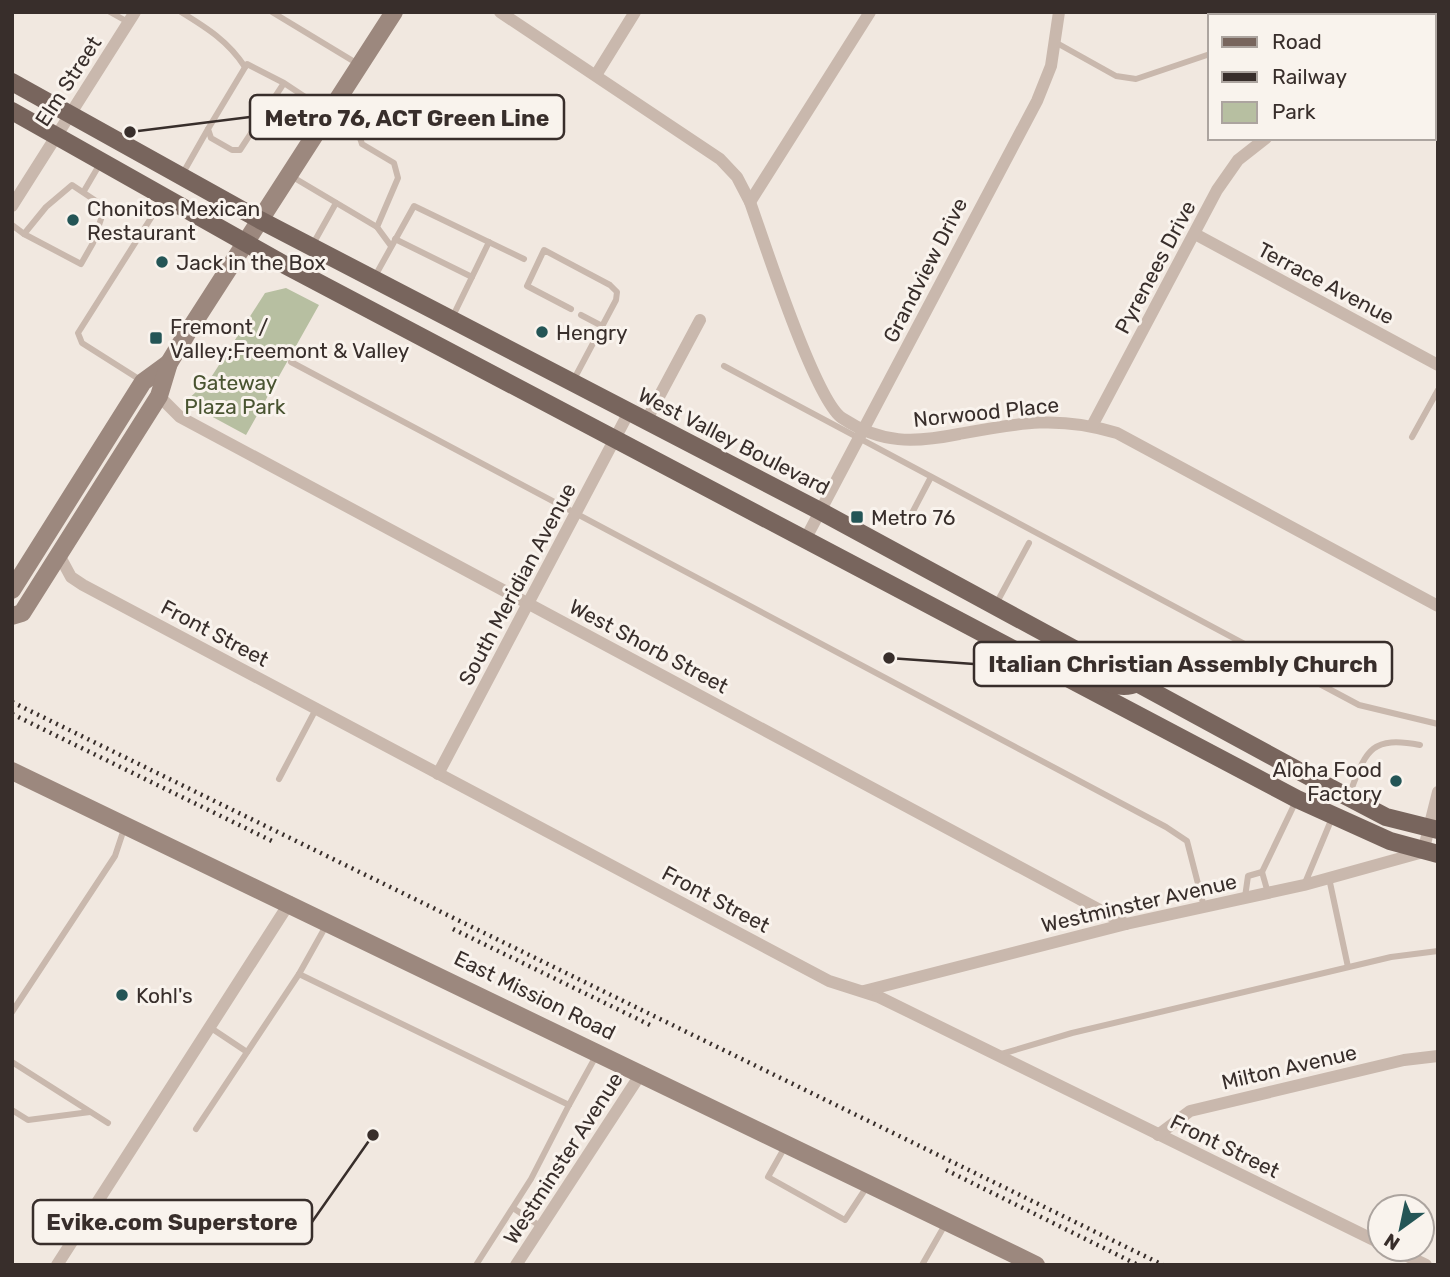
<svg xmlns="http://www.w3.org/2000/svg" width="1450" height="1277" font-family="Rubik,sans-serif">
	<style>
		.green { fill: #b7bfa1 }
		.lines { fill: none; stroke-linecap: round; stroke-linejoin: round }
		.service { stroke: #c9b8ad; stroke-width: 6 }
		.minor { stroke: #c9b8ad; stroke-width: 12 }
		.secondary { stroke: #9c887e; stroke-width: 18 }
		.primary { stroke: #78655d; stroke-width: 18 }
		.rail { stroke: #382e2b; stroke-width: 4.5; stroke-dasharray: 2 5; stroke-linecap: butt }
		.poi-dot { fill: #245556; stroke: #f9f3ed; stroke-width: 2.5 }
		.labels { text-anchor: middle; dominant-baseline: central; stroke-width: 6; stroke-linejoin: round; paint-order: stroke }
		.street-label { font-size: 21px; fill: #382e2b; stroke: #f9f3ed }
		.poi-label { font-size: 21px; fill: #382e2b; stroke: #f9f3ed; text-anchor: start }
		.park-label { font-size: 21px; fill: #495431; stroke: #f9f3ed }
		.leader { fill: none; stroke: #382e2b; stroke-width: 2.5 }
		.callout-dot { fill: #382e2b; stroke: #f9f3ed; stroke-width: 2.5 }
		.callout { fill: #f9f3ed; stroke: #382e2b; stroke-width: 2.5 }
		.callout-label { font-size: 23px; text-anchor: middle; font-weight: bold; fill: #382e2b }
	</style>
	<rect width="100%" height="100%" fill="#f1e8e0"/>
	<!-- green -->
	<path class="green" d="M286 288 319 305 246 435 185 402 210 379 265 293Z"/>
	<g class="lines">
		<!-- service -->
		<g class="service">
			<path d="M110 12 128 22"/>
			<path d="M181 12C207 28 228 41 245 67"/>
			<path d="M272 12 358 64"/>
			<path d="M1301 16 1305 12"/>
			<path d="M1055 42 1116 76 1136 79 1210 54"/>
			<path d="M284 83 240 150H232L211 138 208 129 247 64 284 83 358 132 362 144 394 163 398 178 377 227 391 246"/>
			<path d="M183 173 208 129"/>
			<path d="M291 176 377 227"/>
			<path d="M72 185 105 207 93 243 81 264 24 234 46 207Z"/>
			<path d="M84 191 101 162"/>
			<path d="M12 225 24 234"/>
			<path d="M395 239 472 277 452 318"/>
			<path d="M313 244 336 203"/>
			<path d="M472 277 489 242"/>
			<path d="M374 278 414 206 524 259"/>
			<path d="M571 309 527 286 544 250 610 285 617 292 616 300 573 381"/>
			<path d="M581 315 602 326"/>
			<path d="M291 362 1166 827 1187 841 1204 907"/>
			<path d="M724 366 1359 705 1438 724"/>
			<path d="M142 381 82 343 78 333 163 199"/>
			<path d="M1412 437 1438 390"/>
			<path d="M911 515 931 477"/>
			<path d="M996 604 1029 543"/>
			<path d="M279 779 316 709"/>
			<path d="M1349 795C1366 752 1369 735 1420 745"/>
			<path d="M1262 872 1296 801"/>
			<path d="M1329 878 1348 967"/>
			<path d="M1305 883 1332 818"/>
			<path d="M1245 897 1248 876 1262 872 1268 893"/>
			<path d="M327 924 299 974 569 1105 596 1056"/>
			<path d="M12 1012 115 856 125 826"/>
			<path d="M208 1026 247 1052"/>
			<path d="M998 1055 1072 1033 1391 957 1438 951"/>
			<path d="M12 1062 108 1123"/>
			<path d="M12 1110 28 1120 90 1112"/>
			<path d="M196 1129 299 974"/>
			<path d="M786 1145 768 1177 845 1220 868 1185"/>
			<path d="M513 1208 540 1226"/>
			<path d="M476 1265 531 1179 569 1105"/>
			<path d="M922 1265 946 1223"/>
		</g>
		<!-- minor -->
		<g class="minor">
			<path d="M500 12 720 159 737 177 750 202C764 241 815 400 842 418 881 444 914 443 959 434 1018 423 1058 415 1117 433L1438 606"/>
			<path d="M596 75 635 12"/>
			<path d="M1434 126 1438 127"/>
			<path d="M750 202 870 12"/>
			<path d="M12 206 135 12"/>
			<path d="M1195 234 1438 365"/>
			<path d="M159 396 180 417 1126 924"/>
			<path d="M646 421 700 320"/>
			<path d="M1092 426 1217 190 1238 160 1266 138"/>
			<path d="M806 538 1037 101 1051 66 1059 12"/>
			<path d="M58 553 71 577 83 585 829 981 879 997 1380 1243"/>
			<path d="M438 774 629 412"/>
			<path d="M864 991 1126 924 1304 885 1423 852 1438 792"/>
			<path d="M1158 1135 1190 1111 1404 1060 1438 1056"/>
			<path d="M1393 1249 1426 1265"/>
			<path d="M57 1265 290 902"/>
			<path d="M516 1265 642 1072"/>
		</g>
		<!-- secondary -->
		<g class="secondary">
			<path d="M12 590 143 382 169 363"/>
			<path d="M12 616 22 613 159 396 169 363 186 335 394 12"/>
			<path d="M12 771 1036 1265"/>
		</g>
		<!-- primary -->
		<g class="primary">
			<path d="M12 82 260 220 820 511 1323 784 1386 817 1438 830"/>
			<path d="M12 111 285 265 1297 799 1390 841 1438 854"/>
			<path d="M1056 671 1068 662C1091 671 1112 694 1138 683"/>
		</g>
		<!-- rail -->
		<g class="rail">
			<path d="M12 702 1163 1265"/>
			<path d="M12 714 276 843"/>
			<path d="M453 929 654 1027"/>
			<path d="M946 1170 1138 1265"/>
		</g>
	</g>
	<!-- markers -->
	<g class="poi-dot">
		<circle cx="73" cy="220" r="7"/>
		<circle cx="162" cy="262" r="7"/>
		<circle cx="542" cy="332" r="7"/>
		<rect x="149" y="331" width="14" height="14" rx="3.5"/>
		<rect x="850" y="510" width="14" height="14" rx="3.5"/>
		<circle cx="1396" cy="781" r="7"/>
		<circle cx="122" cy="995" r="7"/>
	</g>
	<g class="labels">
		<!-- street labels -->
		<g class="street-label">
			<text transform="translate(68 81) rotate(-57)">Elm Street</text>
			<text transform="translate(1155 267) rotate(-62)">Pyrenees Drive</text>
			<text transform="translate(925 270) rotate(-63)">Grandview Drive</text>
			<text transform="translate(1326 283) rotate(28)">Terrace Avenue</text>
			<text transform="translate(986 412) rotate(-6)">Norwood Place</text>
			<text transform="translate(734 441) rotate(27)">West Valley Boulevard</text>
			<text transform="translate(517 584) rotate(-62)">South Meridian Avenue</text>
			<text transform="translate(215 633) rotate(28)">Front Street</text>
			<text transform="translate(649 646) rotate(28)">West Shorb Street</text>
			<text transform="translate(716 899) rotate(28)">Front Street</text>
			<text transform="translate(1139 903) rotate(-13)">Westminster Avenue</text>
			<text transform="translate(535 995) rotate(26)">East Mission Road</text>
			<text transform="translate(1289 1067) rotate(-13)">Milton Avenue</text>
			<text transform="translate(1225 1146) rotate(26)">Front Street</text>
			<text transform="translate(563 1158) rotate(-57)">Westminster Avenue</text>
		</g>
		<!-- poi labels -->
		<g class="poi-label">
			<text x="87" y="208">Chonitos Mexican<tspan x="87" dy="24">Restaurant</tspan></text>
			<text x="176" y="262">Jack in the Box</text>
			<text x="170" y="326">Fremont /<tspan x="170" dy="24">Valley;Freemont &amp; Valley</tspan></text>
			<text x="556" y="332">Hengry</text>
			<text x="871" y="517">Metro 76</text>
			<text x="1382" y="769" text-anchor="end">Aloha Food<tspan x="1382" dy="24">Factory</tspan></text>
			<text x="136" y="995">Kohl's</text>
		</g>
		<!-- park labels -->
		<g class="park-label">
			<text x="235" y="382">Gateway<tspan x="235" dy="24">Plaza Park</tspan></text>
		</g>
	</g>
	<!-- callouts -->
	<path class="leader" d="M130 132L250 117M889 658L974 664M373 1135L312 1222"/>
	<g class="callout-dot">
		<circle cx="130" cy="132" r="7"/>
		<circle cx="889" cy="658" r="7"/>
		<circle cx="373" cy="1135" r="7"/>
	</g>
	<g class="callout">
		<rect x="250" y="95" width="314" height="44" rx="7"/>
		<rect x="974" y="642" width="418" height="44" rx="7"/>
		<rect x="33" y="1200" width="279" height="44" rx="7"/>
	</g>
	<g class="callout-label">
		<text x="407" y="126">Metro 76, ACT Green Line</text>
		<text x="1183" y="672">Italian Christian Assembly Church</text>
		<text x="172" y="1230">Evike.com Superstore</text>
	</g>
	<!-- border -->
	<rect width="1450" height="1277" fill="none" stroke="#382e2b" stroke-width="28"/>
	<!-- legend -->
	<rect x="1208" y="14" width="228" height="126" fill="#f9f3ed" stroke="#aca49f" stroke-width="2"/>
	<rect x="1222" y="37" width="35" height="10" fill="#78655d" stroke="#aca49f" stroke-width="2"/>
	<text x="1272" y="49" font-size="21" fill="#382e2b">Road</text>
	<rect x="1222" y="72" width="35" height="10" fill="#382e2b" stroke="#aca49f" stroke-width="2"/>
	<text x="1272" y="84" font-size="21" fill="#382e2b">Railway</text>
	<rect x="1222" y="102" width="35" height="21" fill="#b7bfa1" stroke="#aca49f" stroke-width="2"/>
	<text x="1272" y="119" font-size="21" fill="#382e2b">Park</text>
	<!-- north arrow -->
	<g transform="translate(1401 1228) rotate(213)"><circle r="33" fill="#f9f3ed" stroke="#aca49f" stroke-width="2"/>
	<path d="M0-5L12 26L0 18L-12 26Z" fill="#245556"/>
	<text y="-10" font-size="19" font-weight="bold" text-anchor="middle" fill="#382e2b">N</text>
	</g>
</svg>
